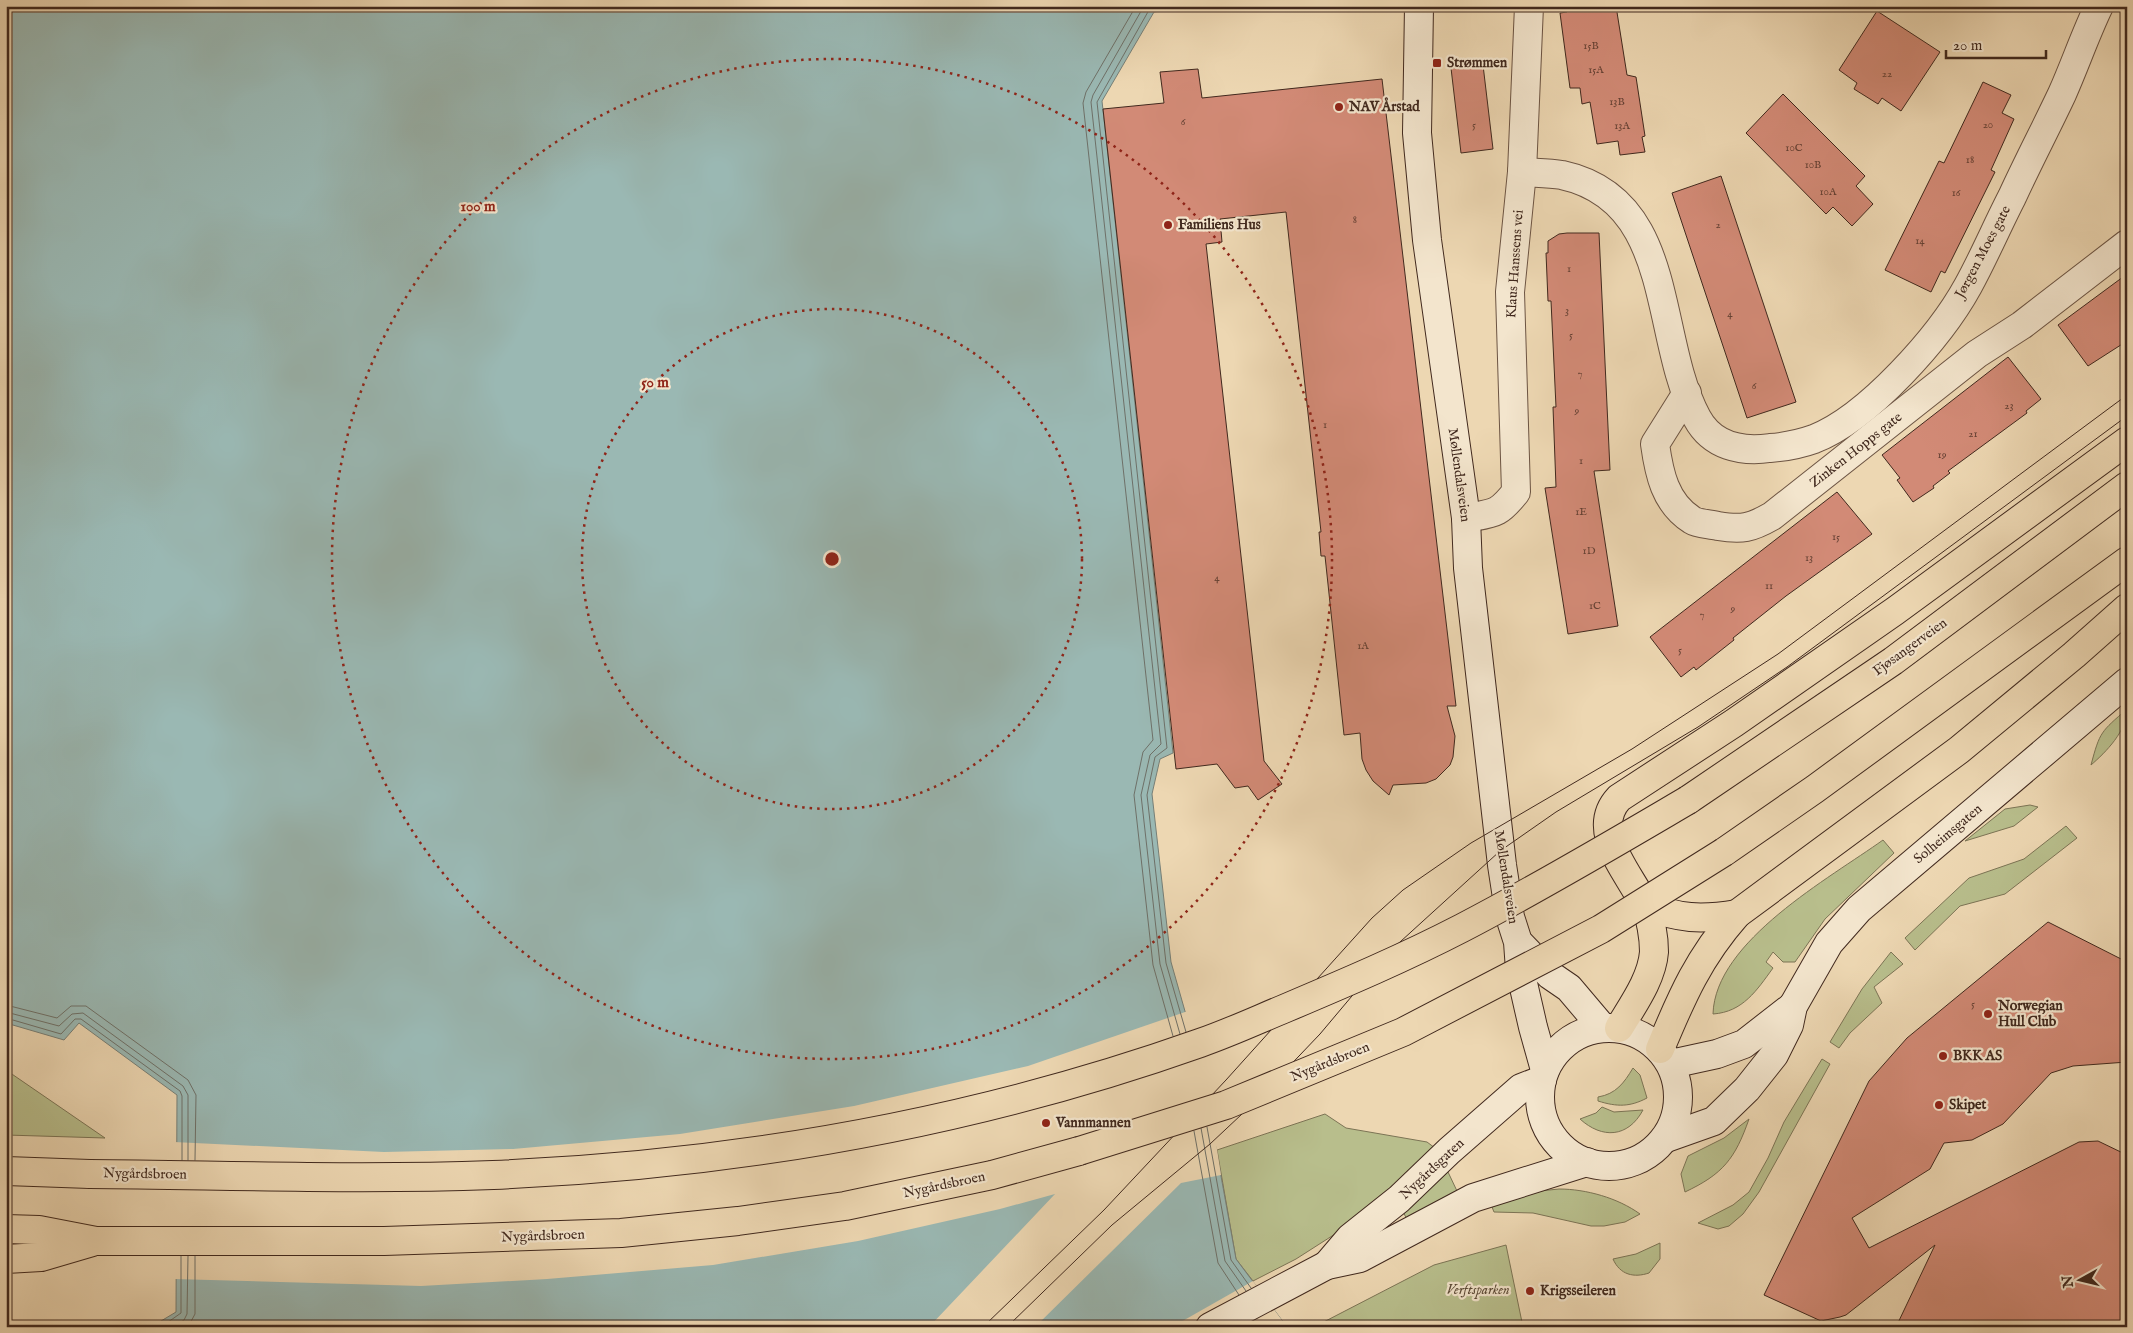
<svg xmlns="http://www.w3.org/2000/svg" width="2133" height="1333" font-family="'IM FELL English',serif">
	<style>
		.green { fill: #b8be8c; stroke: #7c7455 }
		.water { fill: #9ab8b3; stroke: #767f77 }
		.pier { fill: #edd7b2 }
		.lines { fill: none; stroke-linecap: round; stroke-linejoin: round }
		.shore { stroke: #6e7068; stroke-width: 1 }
		.building { fill: #d28a76; stroke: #41291e }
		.street-casing { stroke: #6c5443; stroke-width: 30 }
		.secondary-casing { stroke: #41291e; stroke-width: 30 }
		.highway-casing { stroke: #41291e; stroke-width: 30 }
		.street { stroke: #f3e5cd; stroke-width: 28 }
		.secondary { stroke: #f3e5cd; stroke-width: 28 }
		.highway { stroke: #edd7b2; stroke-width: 28 }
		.tram { stroke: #41291e; stroke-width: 1 }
		.highway-bridge-casing { stroke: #41291e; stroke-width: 30; stroke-linecap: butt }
		.highway-bridge { stroke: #edd7b2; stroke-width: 28 }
		.ring { fill: none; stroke: #8f2418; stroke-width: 2.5; stroke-dasharray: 2.5 5 }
		.poi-dot { fill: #8f2418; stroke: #f3e5cd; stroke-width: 2 }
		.labels { text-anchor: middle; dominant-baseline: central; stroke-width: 4.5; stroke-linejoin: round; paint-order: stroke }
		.number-label { font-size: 11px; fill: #654134 }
		.poi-label { font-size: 14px; font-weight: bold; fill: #41291e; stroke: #f3e5cd; text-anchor: start }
		.street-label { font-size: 14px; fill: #41291e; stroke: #f3e5cd }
		.park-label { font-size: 14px; font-style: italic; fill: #594734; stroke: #f3e5cd }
		.centre { fill: #8f2418; stroke: #f3e5cd; stroke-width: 2.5 }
		.ring-label { font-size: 15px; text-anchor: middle; font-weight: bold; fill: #8f2418; stroke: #f3e5cd; stroke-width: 4.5; stroke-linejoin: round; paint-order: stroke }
	</style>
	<rect width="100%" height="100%" fill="#edd7b2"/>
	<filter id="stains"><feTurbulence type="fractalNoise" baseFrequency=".004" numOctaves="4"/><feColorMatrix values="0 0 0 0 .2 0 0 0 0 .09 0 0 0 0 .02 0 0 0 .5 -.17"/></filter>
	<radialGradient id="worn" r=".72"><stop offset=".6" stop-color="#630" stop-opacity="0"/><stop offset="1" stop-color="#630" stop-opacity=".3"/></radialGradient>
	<!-- green -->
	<g class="green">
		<path d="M2127 709C2127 731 2106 752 2091 765 2100 731 2101 732 2127 709Z"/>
		<path d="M2030 805 2038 807 2014 826 1965 841 2005 809Z"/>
		<path d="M2066 826 2077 838 2005 894 1960 906 1915 950 1905 938 1969 878 2024 859Z"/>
		<path d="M1883 840 1894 853 1825 919 1795 962H1783L1773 952 1766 962 1773 968C1757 990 1743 1012 1713 1014 1715 941 1830 878 1883 840Z"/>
		<path d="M1891 952 1903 964 1874 987 1882 1003 1850 1033 1839 1048 1830 1042 1862 989Z"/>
		<path d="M1822 1059 1830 1064 1759 1192 1743 1214 1729 1226 1718 1229 1698 1223 1733 1205 1749 1192 1768 1158 1784 1122Z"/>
		<path d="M1633 1068 1640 1075 1647 1098C1630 1107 1617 1107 1598 1101V1097C1616 1094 1624 1083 1633 1068Z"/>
		<path d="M6 1070 105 1138 6 1135Z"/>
		<path d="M1602 1107 1614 1112 1643 1110C1628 1138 1602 1139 1580 1119L1596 1113Z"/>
		<path d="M1325 1114 1346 1128 1427 1142 1435 1148 1357 1220 1296 1259 1253 1281 1236 1259 1217 1150Z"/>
		<path d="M1749 1119C1735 1159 1723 1174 1685 1192L1681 1174 1688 1156 1724 1138Z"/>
		<path d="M1448 1172 1457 1191 1407 1219 1403 1212Z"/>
		<path d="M1559 1189C1586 1189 1618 1198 1640 1214L1625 1222 1604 1226H1591L1533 1213 1494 1212 1490 1202 1530 1192Z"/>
		<path d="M1660 1243V1259L1649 1273C1634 1278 1620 1275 1613 1259L1636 1254Z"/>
		<path d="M1506 1245 1523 1327H1314L1434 1265Z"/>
	</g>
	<!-- water -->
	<path class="water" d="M6 6H1198L1154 12 1102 101 1173 753 1160 759 1152 794 1171 962 1202 1071 1236 1259 1287 1327H151L176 1312 177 1095 79 1023 64 1040 6 1023Z"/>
	<!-- pier -->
	<g class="pier">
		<path d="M1188 1011 1205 1070 1218 1142 1216 1143 1221 1175 1181 1183 1035 1327H929L1055 1194 1000 1209 858 1241 713 1265 547 1279 421 1286 174 1279V1142L384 1152 513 1149 680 1134 854 1106 1028 1066Z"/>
		<path d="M1253 1281 1287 1327H1172Z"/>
	</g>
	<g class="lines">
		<!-- shore -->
		<g class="shore">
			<path d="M1136 6 1086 92 1083 103 1153 740 1143 752 1134 795 1153 965 1173 1036"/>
			<path d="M1144 6 1093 95 1091 102 1161 744 1150 755 1141 795 1160 964 1180 1034"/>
			<path d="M1156 6 1149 10 1097 102 1167 748 1155 757 1147 795 1166 963 1186 1032"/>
			<path d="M6 1005 57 1018 71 1006H86L188 1080 196 1095 195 1160"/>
			<path d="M6 1012 59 1026 72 1014 83 1013 183 1086 188 1095V1160"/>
			<path d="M6 1018 61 1034 75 1019H81L180 1091 182 1096V1160"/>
			<path d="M1207 1127 1231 1260 1251 1288"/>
			<path d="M1201 1128 1225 1261 1246 1291"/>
			<path d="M1194 1131 1218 1263 1239 1295"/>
			<path d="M161 1327 181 1313V1256"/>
			<path d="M173 1327 184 1320 187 1314 188 1256"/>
			<path d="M188 1327 195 1314V1256"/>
		</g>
	</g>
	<!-- building -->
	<g class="building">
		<path d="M1567 6H1616L1627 75 1636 77 1645 136 1642 137 1645 152 1620 155 1618 141 1597 144 1590 102 1582 104 1580 88H1570L1560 13 1567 12Z"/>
		<path d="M1877 11 1940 52 1901 111 1882 98 1878 104 1854 89 1857 83 1839 70Z"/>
		<path d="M1483 65 1493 149 1461 153 1451 68Z"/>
		<path d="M1198 69 1202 98 1382 79 1456 706H1447L1455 736 1453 757 1450 765 1436 779 1426 783 1393 785 1389 795 1373 781 1366 770 1362 759 1360 733 1344 735 1325 556H1321L1319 532H1321L1286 212 1220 219 1222 242 1206 244 1264 761 1282 784 1258 800 1248 786 1235 788 1217 764 1176 769 1103 109 1164 103 1160 72Z"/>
		<path d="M1983 82 2011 95 2002 113 2014 119 1991 170 1995 172 1945 273 1941 271 1931 292 1885 270 1939 161 1944 163Z"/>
		<path d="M1783 94 1865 176 1856 186 1873 204 1852 226 1833 207 1826 214 1746 133Z"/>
		<path d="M1721 176 1796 402 1747 418 1672 193Z"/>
		<path d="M1567 233H1599L1610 470 1594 471 1618 626 1568 634 1545 488 1556 487 1553 407H1556L1551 301H1548L1546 253H1548V241L1559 234Z"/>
		<path d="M2127 274V341L2088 366 2058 325Z"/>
		<path d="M2008 357 2041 399 2026 411 2027 413 1948 471 1950 473 1933 486 1934 488 1913 502 1897 480 1900 478 1882 455Z"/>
		<path d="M1837 492 1872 534 1786 596 1733 638 1734 640 1696 670 1694 667 1681 677 1650 637Z"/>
		<path d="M2048 922 2127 962V1062L2073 1066 2051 1073 2003 1124 1972 1140 1944 1143 1930 1169 1852 1218 1869 1248 2079 1142 2098 1141 2127 1155V1327H1896L1935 1245 1846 1315 1840 1317 1821 1321 1764 1295 1869 1081 1907 1038Z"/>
	</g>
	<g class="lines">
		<!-- street casing -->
		<g class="street-casing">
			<g id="street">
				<path d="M1522 172C1535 173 1549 173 1562 175 1677 200 1653 337 1697 418 1712 446 1741 452 1770 448 1784 447 1800 444 1814 439 1868 418 1940 337 1968 286 1984 257 1997 226 2012 197 2028 162 2046 128 2062 94 2075 65 2085 35 2099 6"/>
				<path d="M1687 393 1655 444C1659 473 1665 503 1692 520 1698 524 1710 524 1718 526 1742 530 1751 528 1772 516L1977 354 2022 325 2127 244"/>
				<path d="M1466 518C1494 513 1498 515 1516 492L1510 292 1522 172 1529 6"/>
			</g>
		</g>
		<!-- secondary casing -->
		<g class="secondary-casing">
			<g id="secondary">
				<path d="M1419 6 1417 133 1427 240 1466 518 1468 568 1502 865 1510 917 1518 942 1520 970 1533 1027 1545 1070"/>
				<path d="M1521 945 1550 975 1569 988 1602 1027"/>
				<circle cx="1609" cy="1097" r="69"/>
				<path d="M1671 1064 1717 1054 1744 1044 1793 1006"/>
				<path d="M1666 1138 1714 1121 1747 1089 1774 1055 1789 1025 1793 1006 1829 943 1859 909 2127 682"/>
				<path d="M1327 1265 1350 1238 1399 1199 1449 1151 1521 1088 1542 1080"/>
				<path d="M1210 1327 1327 1265 1360 1258 1473 1198 1587 1162"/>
			</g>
		</g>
		<!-- highway casing -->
		<g class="highway-casing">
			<g id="highway">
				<path d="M1688 800 1893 661 2127 486"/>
				<path d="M1724 852 1815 789 2127 561"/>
				<path d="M1645 905C1679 919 1701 920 1737 914"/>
				<path d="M1619 1028C1632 1006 1652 979 1654 952 1654 938 1651 917 1644 904 1630 874 1588 831 1619 798L1734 723 1895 611 2127 441"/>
				<path d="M1660 1049C1682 996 1699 957 1737 914L1959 750 2074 655 2127 608"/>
				<path d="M6 1171 90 1174"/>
				<path d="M6 1229 39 1230 96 1241H384L621 1233 738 1221 845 1206 992 1175 1079 1151"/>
				<path d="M6 1259 41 1257 92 1242"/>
			</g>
		</g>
		<!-- street -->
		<use href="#street" class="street"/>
		<!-- secondary -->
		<use href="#secondary" class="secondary"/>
		<!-- highway -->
		<use href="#highway" class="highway"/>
		<!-- tram -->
		<g class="tram">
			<path d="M983 1327 1104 1210 1226 1080 1372 918 1403 890 1471 843 1632 749 1778 654 2127 395"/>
			<path d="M1007 1327 1112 1225 1210 1144 1258 1099 1320 1034 1389 952 1500 851 1556 812 1698 727 1787 667 2127 416"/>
		</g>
		<!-- highway-bridge casing -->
		<g class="highway-bridge-casing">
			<g id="highway-bridge">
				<path d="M1079 1151 1226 1105 1403 1032 1601 929 1724 852"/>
				<path d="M90 1174C224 1175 358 1180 493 1175 733 1165 974 1123 1200 1043 1229 1033 1257 1020 1286 1008 1345 983 1404 958 1462 928 1539 888 1613 844 1688 800"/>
			</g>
		</g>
		<!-- highway-bridge -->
		<use href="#highway-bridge" class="highway-bridge"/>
	</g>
	<!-- distance rings -->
	<g class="ring">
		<circle cx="832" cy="559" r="250"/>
		<circle cx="832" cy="559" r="500"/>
	</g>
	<!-- markers -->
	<g class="poi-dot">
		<rect x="1432" y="58" width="10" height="10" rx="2.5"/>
		<circle cx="1339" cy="107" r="5"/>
		<circle cx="1168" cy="225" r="5"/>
		<circle cx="1988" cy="1014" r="5"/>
		<circle cx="1943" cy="1056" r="5"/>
		<circle cx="1939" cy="1105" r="5"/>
		<circle cx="1046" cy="1123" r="5"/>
		<circle cx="1530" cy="1291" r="5"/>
	</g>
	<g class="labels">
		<!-- number labels -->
		<g class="number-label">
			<text x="1591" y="46">15B</text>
			<text x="1596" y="70">15A</text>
			<text x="1887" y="74">22</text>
			<text x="1617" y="102">13B</text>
			<text x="1183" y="122">6</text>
			<text x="1474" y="125">5</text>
			<text x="1988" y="125">20</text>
			<text x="1622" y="126">13A</text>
			<text x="1794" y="148">10C</text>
			<text x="1970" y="160">18</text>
			<text x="1813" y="165">10B</text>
			<text x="1828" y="192">10A</text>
			<text x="1956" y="193">16</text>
			<text x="1355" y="220">8</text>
			<text x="1718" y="225">2</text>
			<text x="1920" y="241">14</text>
			<text x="1569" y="269">1</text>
			<text x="1567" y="311">3</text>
			<text x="1730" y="314">4</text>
			<text x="1571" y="335">5</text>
			<text x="1580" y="374">7</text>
			<text x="1754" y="386">6</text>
			<text x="2009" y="406">23</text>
			<text x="1577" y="411">9</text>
			<text x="1325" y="425">1</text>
			<text x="1973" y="434">21</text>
			<text x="1942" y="455">19</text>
			<text x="1581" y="461">1</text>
			<text x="1581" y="512">1E</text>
			<text x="1836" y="537">15</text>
			<text x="1589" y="551">1D</text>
			<text x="1809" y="558">13</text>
			<text x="1217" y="578">4</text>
			<text x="1769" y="586">11</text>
			<text x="1595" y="606">1C</text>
			<text x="1733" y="609">9</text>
			<text x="1702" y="615">7</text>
			<text x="1363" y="646">1A</text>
			<text x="1680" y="650">5</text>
			<text x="1973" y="1004">5</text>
		</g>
		<!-- poi labels -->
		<g class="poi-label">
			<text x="1447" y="63">Strømmen</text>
			<text x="1349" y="107">NAV Årstad</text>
			<text x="1178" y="225">Familiens Hus</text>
			<text x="1998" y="1006">Norwegian<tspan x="1998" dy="16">Hull Club</tspan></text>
			<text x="1953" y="1056">BKK AS</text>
			<text x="1949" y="1105">Skipet</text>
			<text x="1056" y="1123">Vannmannen</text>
			<text x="1540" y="1291">Krigsseileren</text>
		</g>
		<!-- street labels -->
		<g class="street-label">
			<text transform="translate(1983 252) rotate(-62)">Jørgen Moes gate</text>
			<text transform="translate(1515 264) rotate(-86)">Klaus Hanssens vei</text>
			<text transform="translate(1856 450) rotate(-38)">Zinken Hopps gate</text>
			<text transform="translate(1459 475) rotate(82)">Møllendalsveien</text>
			<text transform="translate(1910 647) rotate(-36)">Fjøsangerveien</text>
			<text transform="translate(1948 834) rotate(-40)">Solheimsgaten</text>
			<text transform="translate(1506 877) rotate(81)">Møllendalsveien</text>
			<text transform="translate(1330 1062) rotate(-22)">Nygårdsbroen</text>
			<text transform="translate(1432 1169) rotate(-43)">Nygårdsgaten</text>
			<text transform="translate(145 1174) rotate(1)">Nygårdsbroen</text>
			<text transform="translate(944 1185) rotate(-12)">Nygårdsbroen</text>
			<text transform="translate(543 1236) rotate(-2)">Nygårdsbroen</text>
		</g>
		<!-- park labels -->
		<g class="park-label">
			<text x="1478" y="1290">Verftsparken</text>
		</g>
	</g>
	<circle cx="832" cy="559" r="8" class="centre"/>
	<g class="ring-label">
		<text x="478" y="211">100 m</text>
		<text x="655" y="387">50 m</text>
	</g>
	<!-- margin -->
	<rect width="2133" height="1333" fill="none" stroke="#edd7b2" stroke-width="25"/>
	<rect x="8" y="8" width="2118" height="1318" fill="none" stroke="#41291e" stroke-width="2.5"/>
	<rect x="12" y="12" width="2108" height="1308" fill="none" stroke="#41291e"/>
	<!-- north arrow -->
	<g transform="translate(2080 1280) rotate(262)" stroke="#f3e5cd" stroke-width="4" paint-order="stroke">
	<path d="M0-4L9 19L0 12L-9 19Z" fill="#41291e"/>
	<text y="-8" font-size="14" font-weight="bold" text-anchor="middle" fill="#41291e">N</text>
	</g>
	<!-- scale -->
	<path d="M1946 50v8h100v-8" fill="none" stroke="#41291e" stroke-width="2.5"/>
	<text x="1953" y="50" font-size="15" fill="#41291e" stroke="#f3e5cd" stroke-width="4" paint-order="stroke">20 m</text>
	<rect width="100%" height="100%" filter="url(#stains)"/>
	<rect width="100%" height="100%" fill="url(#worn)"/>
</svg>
